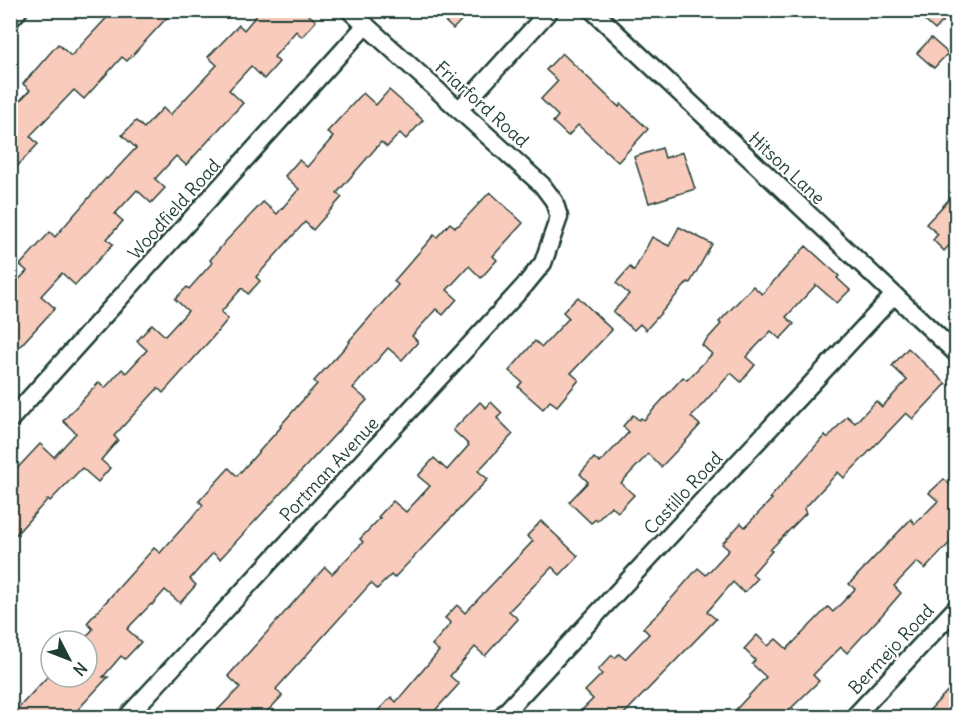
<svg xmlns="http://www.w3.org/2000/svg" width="967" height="728" font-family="Delius,sans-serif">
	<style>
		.building { fill: #f9cbbc; stroke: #1f3d34; stroke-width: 1.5 }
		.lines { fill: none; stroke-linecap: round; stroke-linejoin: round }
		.street-casing { stroke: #1f3d34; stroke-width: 21 }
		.street { stroke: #fff; stroke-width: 16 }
		.labels { text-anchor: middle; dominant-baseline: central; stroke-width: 4.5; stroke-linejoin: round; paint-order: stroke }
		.street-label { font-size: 18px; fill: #1f3d34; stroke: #fff }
	</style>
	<rect width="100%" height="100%" fill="#fff"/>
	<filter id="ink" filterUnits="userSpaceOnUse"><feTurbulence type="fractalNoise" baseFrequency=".0167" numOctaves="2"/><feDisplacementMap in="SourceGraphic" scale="12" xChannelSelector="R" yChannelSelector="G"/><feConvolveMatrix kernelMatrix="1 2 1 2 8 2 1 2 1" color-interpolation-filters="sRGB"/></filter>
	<g filter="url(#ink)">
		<!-- building -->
		<g class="building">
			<path d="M114 10H174L127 61 122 57 84 99 74 90 30 136 38 144 10 174V111L30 90 23 84 58 44 71 56Z"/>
			<path d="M261 10H303L316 21 302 37 296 31 274 57 279 62 264 79 251 66 229 90 243 103 186 165 176 156 155 179 165 188 151 203 137 190 115 214 123 221 107 239 113 244 75 285 62 273 41 296 55 308 10 357V289L27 271 20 265 50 232 55 237 106 178 107 179 136 148 122 135 136 121 144 128 163 108 170 115 217 65 208 57 239 25 244 30Z"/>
			<path d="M433 10H471L453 29Z"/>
			<path d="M913 10H953L935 30Z"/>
			<path d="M931 38 948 53 934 68 917 53Z"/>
			<path d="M562 53 619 107 621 104 648 129 618 162 578 125 568 136 553 122 558 116 541 99 558 81 546 70Z"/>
			<path d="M389 90 423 120 406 139 400 133 387 147 381 142 337 193 342 197 313 230 305 222 256 277 260 281 248 294 242 288 221 312 228 319 213 337 163 393 158 388 114 436 118 440 101 460 110 468 98 482 82 468 50 501 48 499 10 541V476L40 444 54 457 76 433 63 421 99 382 105 388 122 369 126 373 147 350 137 341 152 324 165 336 188 311 175 299 187 287 189 289 212 263 210 260 226 241 263 202 277 214 299 189 285 176 299 160 307 167 333 137 327 132 363 93 376 105Z"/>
			<path d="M662 148 665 158 683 152 695 189 649 203 634 157Z"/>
			<path d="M957 191V237L944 251 933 240 938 234 926 224Z"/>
			<path d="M490 192 523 223 493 256 497 260 481 278 469 266 447 290 457 299 443 315 436 309 412 336 418 342 402 360 388 348 353 388 367 400 220 559 213 553 190 579 196 585 180 603 165 590 152 605 151 604 127 629 141 642 125 659 121 656 103 677H108L71 717H10L47 677H87V636L93 629 87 623 154 548 160 553 203 505 199 501 229 468 237 476 281 427 280 426 317 384 314 381 350 342 349 341 398 285 394 281 434 235 437 237 450 223 455 227 459 225Z"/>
			<path d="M679 227 712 244 690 283 688 282 646 330 640 324 634 330 613 312 629 294 616 283 630 267 634 271 652 237 669 246Z"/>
			<path d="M806 246 839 276 837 278 850 290 837 303 816 285 786 317 794 324 780 339 771 331 746 357 755 365 741 382 731 373 691 417 700 425 682 445 661 467 648 454 621 483 634 495 618 512 611 506 597 521 596 519 591 523 569 502 588 482 580 474 594 458 600 463 629 432 623 426 633 415 639 420 641 418 644 420 683 377 687 380 712 354 702 345 721 324 719 322 753 286 762 294Z"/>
			<path d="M578 297 612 330 571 373 579 380 557 406 550 401 543 409 518 387 522 382 509 371 535 341 542 347 569 318 563 312Z"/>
			<path d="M908 348 946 384 913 419 906 413 844 478 838 472 804 509 806 513 770 550 772 551 752 574 757 579 744 593 733 582 707 612 716 619 621 717H575L593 699 585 691 602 674 598 670 612 655 615 658 619 654 625 659 649 634 643 628 658 614 698 568 706 575 729 550 722 544 741 523 745 527 772 499 770 498 825 435 828 438 847 416 855 423 876 401 882 407 907 380 892 366Z"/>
			<path d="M480 402 486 408 491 402 502 413 497 418 513 434 478 471 488 479 394 578 391 575 377 589 371 583 276 689 282 696 262 717H211L240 687 228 676 325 567 332 574 363 542 360 539 380 518 378 517 393 501 406 512 430 486 418 476 434 458 447 470 469 445 453 430Z"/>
			<path d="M944 479 957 491V535L925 569 917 562 894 586 901 593 882 615 847 653 841 647 813 675 819 681 782 717H729L766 677 752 664 755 660 744 649 757 635 768 646 776 639 787 649 828 607 833 612 855 589 849 584 911 519 915 524 938 501 929 493Z"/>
			<path d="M541 521 578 556 560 575 552 567 509 611 518 619 485 656 475 647 450 676 459 684 429 717H372L391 697 396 702 439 651 432 645 451 623 445 618 457 605 465 613 533 541 527 536Z"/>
			<path d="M957 681V717H923Z"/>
		</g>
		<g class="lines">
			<!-- street casing -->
			<g class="street-casing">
				<g id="street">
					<path d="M592 10 956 353"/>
					<path d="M10 20 19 10"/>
					<path d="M459 110 550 10"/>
					<path d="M10 420 366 25"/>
					<path d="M126 718 525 285 543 263 559 217 554 201 542 185 349 10"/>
					<path d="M500 718 894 295"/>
					<path d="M853 718 956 608"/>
				</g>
			</g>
			<!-- street -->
			<use href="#street" class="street"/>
		</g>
	</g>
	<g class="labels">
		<!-- street labels -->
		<g class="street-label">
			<text transform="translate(482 104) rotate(42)">Friarford Road</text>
			<text transform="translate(787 168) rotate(43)">Hitson Lane</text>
			<text transform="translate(174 209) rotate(-48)">Woodfield Road</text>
			<text transform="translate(329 469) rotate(-47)">Portman Avenue</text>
			<text transform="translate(683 493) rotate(-47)">Castillo Road</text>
			<text transform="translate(891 649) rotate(-47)">Bermejo Road</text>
		</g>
	</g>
	<!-- margin -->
	<rect width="967" height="728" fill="none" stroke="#fff" stroke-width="36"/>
	<rect x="18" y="18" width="931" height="692" fill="none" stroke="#1f3d34" stroke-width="2" filter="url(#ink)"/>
	<!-- north arrow -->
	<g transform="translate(69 659) rotate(132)"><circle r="28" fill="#ffffff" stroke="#a5b1ae" stroke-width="1.5"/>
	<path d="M0-4.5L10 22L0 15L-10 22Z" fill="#1f3d34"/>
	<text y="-9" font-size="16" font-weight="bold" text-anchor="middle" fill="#1f3d34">N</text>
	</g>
</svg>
